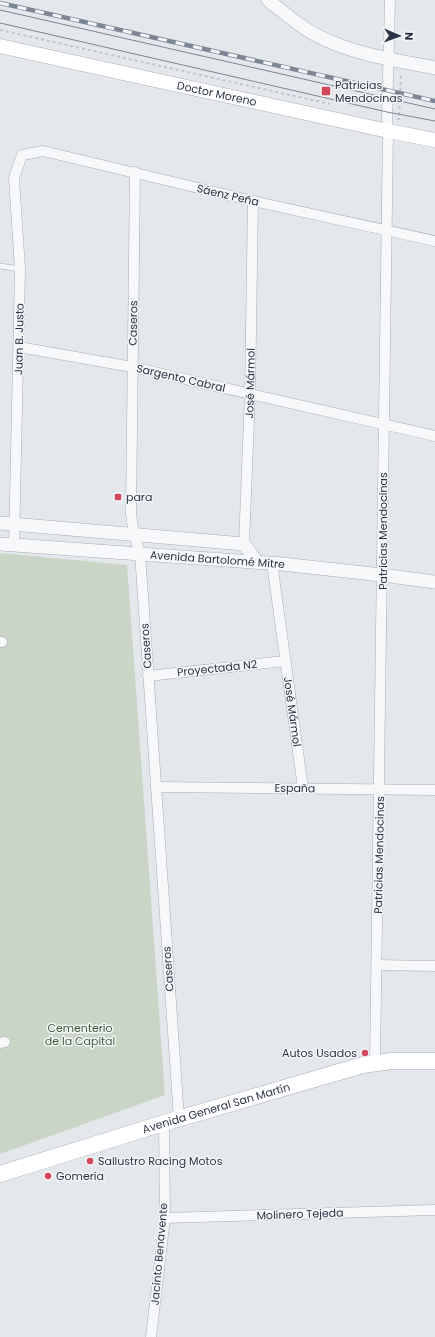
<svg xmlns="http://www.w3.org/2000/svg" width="435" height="1337" font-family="Poppins,sans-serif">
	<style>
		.green { fill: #c9d6c5 }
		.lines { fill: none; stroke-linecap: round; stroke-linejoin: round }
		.service-casing { stroke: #a9aeb7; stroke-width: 6 }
		.minor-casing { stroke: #a9aeb7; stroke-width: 11 }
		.tertiary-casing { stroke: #a9aeb7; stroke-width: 14 }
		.secondary-casing { stroke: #a9aeb7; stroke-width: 15 }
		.primary-casing { stroke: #a3abb8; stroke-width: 17 }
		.path { stroke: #c2c5cb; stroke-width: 2; stroke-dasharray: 3 3; stroke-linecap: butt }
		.service { stroke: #f7f8fa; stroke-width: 5 }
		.minor { stroke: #f7f8fa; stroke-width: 10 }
		.tertiary { stroke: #f7f8fa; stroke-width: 13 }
		.secondary { stroke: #fff; stroke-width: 14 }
		.primary { stroke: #fff; stroke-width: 16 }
		.tram { stroke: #7d8696; stroke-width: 1 }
		.rail-casing { stroke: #7d8696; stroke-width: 4.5 }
		.rail { stroke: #f4f6f9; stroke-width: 3; stroke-dasharray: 9; stroke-linecap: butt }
		.poi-dot { fill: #d1495b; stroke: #f4f6f9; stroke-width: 1.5 }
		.labels { text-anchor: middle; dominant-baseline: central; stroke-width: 3; stroke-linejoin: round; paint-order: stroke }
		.poi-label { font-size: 11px; fill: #2b3445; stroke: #f4f6f9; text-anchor: start }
		.street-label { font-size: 11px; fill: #2b3445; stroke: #f4f6f9 }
		.park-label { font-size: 11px; fill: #3f6138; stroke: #f4f6f9 }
	</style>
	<rect width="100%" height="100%" fill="#e4e7ec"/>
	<!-- green -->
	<path class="green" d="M0 553 127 565 165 1095 0 1154Z"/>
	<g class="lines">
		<!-- service casing -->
		<g class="service-casing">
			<path id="service" d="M0 266 20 269"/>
		</g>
		<!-- minor casing -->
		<g class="minor-casing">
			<g id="minor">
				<path d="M135 172 131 514 134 535 140 553 179 1119"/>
				<path d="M19 347 132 367 435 436"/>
				<path id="s1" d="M244 544 250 394 253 201"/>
				<path d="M14 546 20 269 14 178 22 155 43 151 253 201 435 241"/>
				<path id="s2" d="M272 563 303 788"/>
				<path d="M0 642H2"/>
				<path d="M148 676 285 661"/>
				<path d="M156 787 435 790"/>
				<path d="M377 965 435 966"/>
				<path d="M0 1043 5 1042"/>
				<path d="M375 1063C381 752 382 441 388 131L387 117 390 0"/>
				<path d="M165 1218 435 1210"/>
				<path d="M151 1337 165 1218 164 1123"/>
			</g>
		</g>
		<!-- tertiary casing -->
		<g class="tertiary-casing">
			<g id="tertiary">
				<path d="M268 0C288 16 307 33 331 42 364 56 400 61 435 68"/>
				<path d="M0 523 244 544 257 562"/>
				<path id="s3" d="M0 544 282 564 382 575 435 582"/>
			</g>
		</g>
		<!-- secondary casing -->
		<g class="secondary-casing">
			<g id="secondary">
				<path id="s4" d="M0 46 388 131 435 140"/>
			</g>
		</g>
		<!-- primary casing -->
		<g class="primary-casing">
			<g id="primary">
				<path id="s5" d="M0 1174 164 1123 363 1065 391 1061H435"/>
			</g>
		</g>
		<!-- path -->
		<g class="path">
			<path d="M0 30 330 104"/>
			<path d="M367 100 378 102"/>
			<path d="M397 119H399L401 74"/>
		</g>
		<!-- service -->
		<use href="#service" class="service"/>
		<!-- minor -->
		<use href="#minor" class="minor"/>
		<!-- tertiary -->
		<use href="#tertiary" class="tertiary"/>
		<!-- secondary -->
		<use href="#secondary" class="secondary"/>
		<!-- primary -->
		<use href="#primary" class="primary"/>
		<!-- tram -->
		<g class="tram">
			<path d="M0 10 435 109"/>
			<path d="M0 23 387 112 435 121"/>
		</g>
		<!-- rail casing -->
		<g class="rail-casing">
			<path id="rail" d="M0 3 435 101"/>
		</g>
		<!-- rail -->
		<use href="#rail" class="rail"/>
	</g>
	<!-- markers -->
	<g class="poi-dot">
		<rect x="321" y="86" width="10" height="10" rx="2"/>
		<rect x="114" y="493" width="8" height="8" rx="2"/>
		<circle cx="365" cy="1053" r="4"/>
		<circle cx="90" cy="1161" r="4"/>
		<circle cx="48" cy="1176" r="4"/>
	</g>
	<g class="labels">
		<!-- poi labels -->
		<g class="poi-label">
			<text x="335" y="85">Patricias<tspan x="335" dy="13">Mendocinas</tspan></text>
			<text x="126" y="497">para</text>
			<text x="357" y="1053" text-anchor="end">Autos Usados</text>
			<text x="98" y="1161">Sallustro Racing Motos</text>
			<text x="56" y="1176">Gomería</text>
		</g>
		<!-- street labels -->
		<g class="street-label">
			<text stroke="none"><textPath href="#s4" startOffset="222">Doctor Moreno</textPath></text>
			<text transform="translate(228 195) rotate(13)">Sáenz Peña</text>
			<text transform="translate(133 323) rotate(-89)">Caseros</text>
			<text transform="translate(19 339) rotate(-89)">Juan B. Justo</text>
			<text transform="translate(181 378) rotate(13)">Sargento Cabral</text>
			<text stroke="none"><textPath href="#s1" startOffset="161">José Mármol</textPath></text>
			<text transform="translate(383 531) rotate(-90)">Patricias Mendocinas</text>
			<text stroke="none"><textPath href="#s3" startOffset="218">Avenida Bartolomé Mitre</textPath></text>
			<text transform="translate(146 646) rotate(-94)">Caseros</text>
			<text transform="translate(217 668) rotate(-6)">Proyectada N2</text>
			<text stroke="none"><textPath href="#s2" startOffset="150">José Mármol</textPath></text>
			<text transform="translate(295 788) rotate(1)">España</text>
			<text transform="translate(379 855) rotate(-89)">Patricias Mendocinas</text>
			<text transform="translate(168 969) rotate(-94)">Caseros</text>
			<text stroke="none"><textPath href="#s5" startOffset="226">Avenida General San Martín</textPath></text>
			<text transform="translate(300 1214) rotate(-2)">Molinero Tejeda</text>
			<text transform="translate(159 1254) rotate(-85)">Jacinto Benavente</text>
		</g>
		<!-- park labels -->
		<g class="park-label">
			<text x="80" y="1028">Cementerio<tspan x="80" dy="13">de la Capital</tspan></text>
		</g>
	</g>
	<!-- north arrow -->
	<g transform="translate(399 36) rotate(92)" stroke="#f4f6f9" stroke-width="3" paint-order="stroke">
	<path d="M0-3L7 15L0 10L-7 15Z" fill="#2b3445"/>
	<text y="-6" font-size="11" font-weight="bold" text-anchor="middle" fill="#2b3445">N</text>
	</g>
</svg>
